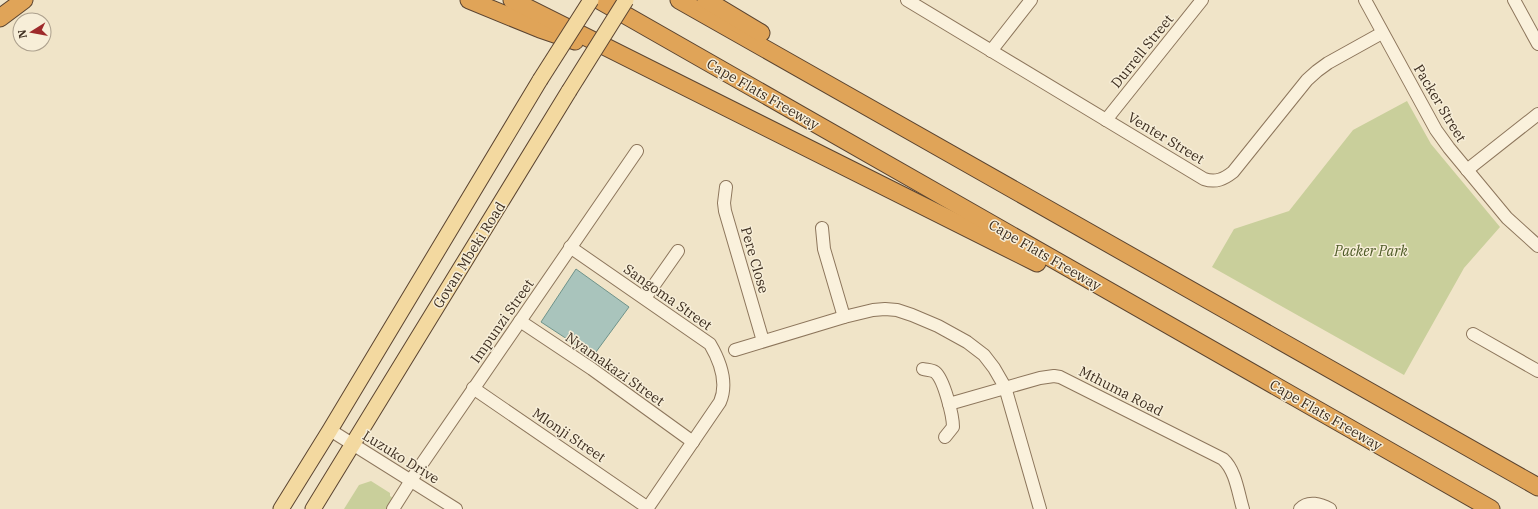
<svg xmlns="http://www.w3.org/2000/svg" width="1538" height="509" font-family="'IBM Plex Serif',serif">
	<style>
		.green { fill: #c9cf9b }
		.water { fill: #a9c4bc; stroke: #6f938a }
		.lines { fill: none; stroke-linecap: round; stroke-linejoin: round }
		.minor-casing { stroke: #8d765c; stroke-width: 14 }
		.major-casing { stroke: #5b4430; stroke-width: 17 }
		.highway-casing { stroke: #5b4430; stroke-width: 19 }
		.minor { stroke: #faf1dc; stroke-width: 12 }
		.major { stroke: #f3d9a0; stroke-width: 15 }
		.highway { stroke: #e0a458; stroke-width: 17 }
		.major-bridge-casing { stroke: #5b4430; stroke-width: 17; stroke-linecap: butt }
		.major-bridge { stroke: #f3d9a0; stroke-width: 15 }
		.labels { text-anchor: middle; dominant-baseline: central; stroke-width: 3; stroke-linejoin: round; paint-order: stroke }
		.street-label { font-size: 14px; fill: #3d2e20; stroke: #f7eed8 }
		.park-label { font-size: 14px; font-style: italic; fill: #4d5a26; stroke: #f7eed8 }
	</style>
	<rect width="100%" height="100%" fill="#f0e4c8"/>
	<!-- green -->
	<g class="green">
		<path d="M1407 101 1431 144 1500 227 1464 268 1404 375 1212 267 1234 229 1289 211 1353 130Z"/>
		<path d="M371 481 390 493V496L394 499 387 509H344L359 485Z"/>
	</g>
	<!-- water -->
	<path class="water" d="M576 269 629 307 593 356 541 322Z"/>
	<g class="lines">
		<!-- minor casing -->
		<g class="minor-casing">
			<g id="minor">
				<path d="M907 0 1204 179C1216 183 1224 179 1233 172L1307 80 1317 71 1328 63 1382 33"/>
				<path d="M1365 0 1436 130 1449 148 1507 218 1538 246"/>
				<path d="M1514 0 1538 44"/>
				<path d="M991 51 1031 0"/>
				<path d="M1106 120 1202 0"/>
				<path d="M1467 170 1538 114"/>
				<path d="M726 187 724 203 725 211 763 341"/>
				<path d="M822 228 824 249 844 317"/>
				<path d="M570 247 710 344C720 361 728 383 720 402L647 509"/>
				<path d="M645 298 678 251"/>
				<path d="M520 321 592 369 693 442"/>
				<path d="M1473 334 1538 371"/>
				<path d="M735 350 844 317 873 310 885 309 897 310 912 315 938 326 967 342 984 355 994 368 1005 387 1040 509"/>
				<path d="M923 369C927 370 932 370 935 372 944 379 953 416 953 427L945 437"/>
				<path d="M473 388 648 508"/>
				<path d="M949 404 1040 378 1054 376 1060 377 1223 459C1236 471 1238 493 1243 509"/>
				<path d="M330 430 456 509"/>
				<path d="M393 509 417 471 637 151"/>
				<path d="M1300 509C1308 500 1321 504 1330 509"/>
			</g>
		</g>
		<!-- major casing -->
		<g class="major-casing">
			<g id="major">
				<path d="M281 509 330 430 540 80"/>
				<path d="M313 509 569 91"/>
			</g>
		</g>
		<!-- highway casing -->
		<g class="highway-casing">
			<g id="highway">
				<path d="M469 0 540 29 575 41"/>
				<path d="M512 0 1037 263"/>
				<path d="M599 0 1491 509"/>
				<path d="M679 0 1538 487"/>
				<path d="M706 0 761 33"/>
				<path d="M0 18 24 0"/>
			</g>
		</g>
		<!-- minor -->
		<use href="#minor" class="minor"/>
		<!-- major -->
		<use href="#major" class="major"/>
		<!-- highway -->
		<use href="#highway" class="highway"/>
		<!-- major-bridge casing -->
		<g class="major-bridge-casing">
			<g id="major-bridge">
				<path d="M540 80 591 0"/>
				<path d="M569 91 626 0"/>
			</g>
		</g>
		<!-- major-bridge -->
		<use href="#major-bridge" class="major-bridge"/>
	</g>
	<g class="labels">
		<!-- street labels -->
		<g class="street-label">
			<text transform="translate(1142 51) rotate(-51)">Durrell Street</text>
			<text transform="translate(763 94) rotate(30)">Cape Flats Freeway</text>
			<text transform="translate(1440 103) rotate(59)">Packer Street</text>
			<text transform="translate(1166 138) rotate(31)">Venter Street</text>
			<text transform="translate(469 255) rotate(-58)">Govan Mbeki Road</text>
			<text transform="translate(1045 255) rotate(30)">Cape Flats Freeway</text>
			<text transform="translate(755 260) rotate(74)">Pere Close</text>
			<text transform="translate(668 297) rotate(35)">Sangoma Street</text>
			<text transform="translate(502 321) rotate(-55)">Impunzi Street</text>
			<text transform="translate(615 369) rotate(35)">Nyamakazi Street</text>
			<text transform="translate(1121 391) rotate(27)">Mthuma Road</text>
			<text transform="translate(1326 415) rotate(30)">Cape Flats Freeway</text>
			<text transform="translate(569 435) rotate(34)">Mlonji Street</text>
			<text transform="translate(401 457) rotate(32)">Luzuko Drive</text>
		</g>
		<!-- park labels -->
		<g class="park-label">
			<text x="1371" y="251">Packer Park</text>
		</g>
	</g>
	<!-- north arrow -->
	<g transform="translate(32 32) rotate(259)"><circle r="19" fill="#f7eed8" stroke="#ada18e"/>
	<path d="M0-3L7 15L0 10L-7 15Z" fill="#9e2a2b"/>
	<text y="-6" font-size="11" font-weight="bold" text-anchor="middle" fill="#3d2e20">N</text>
	</g>
</svg>
